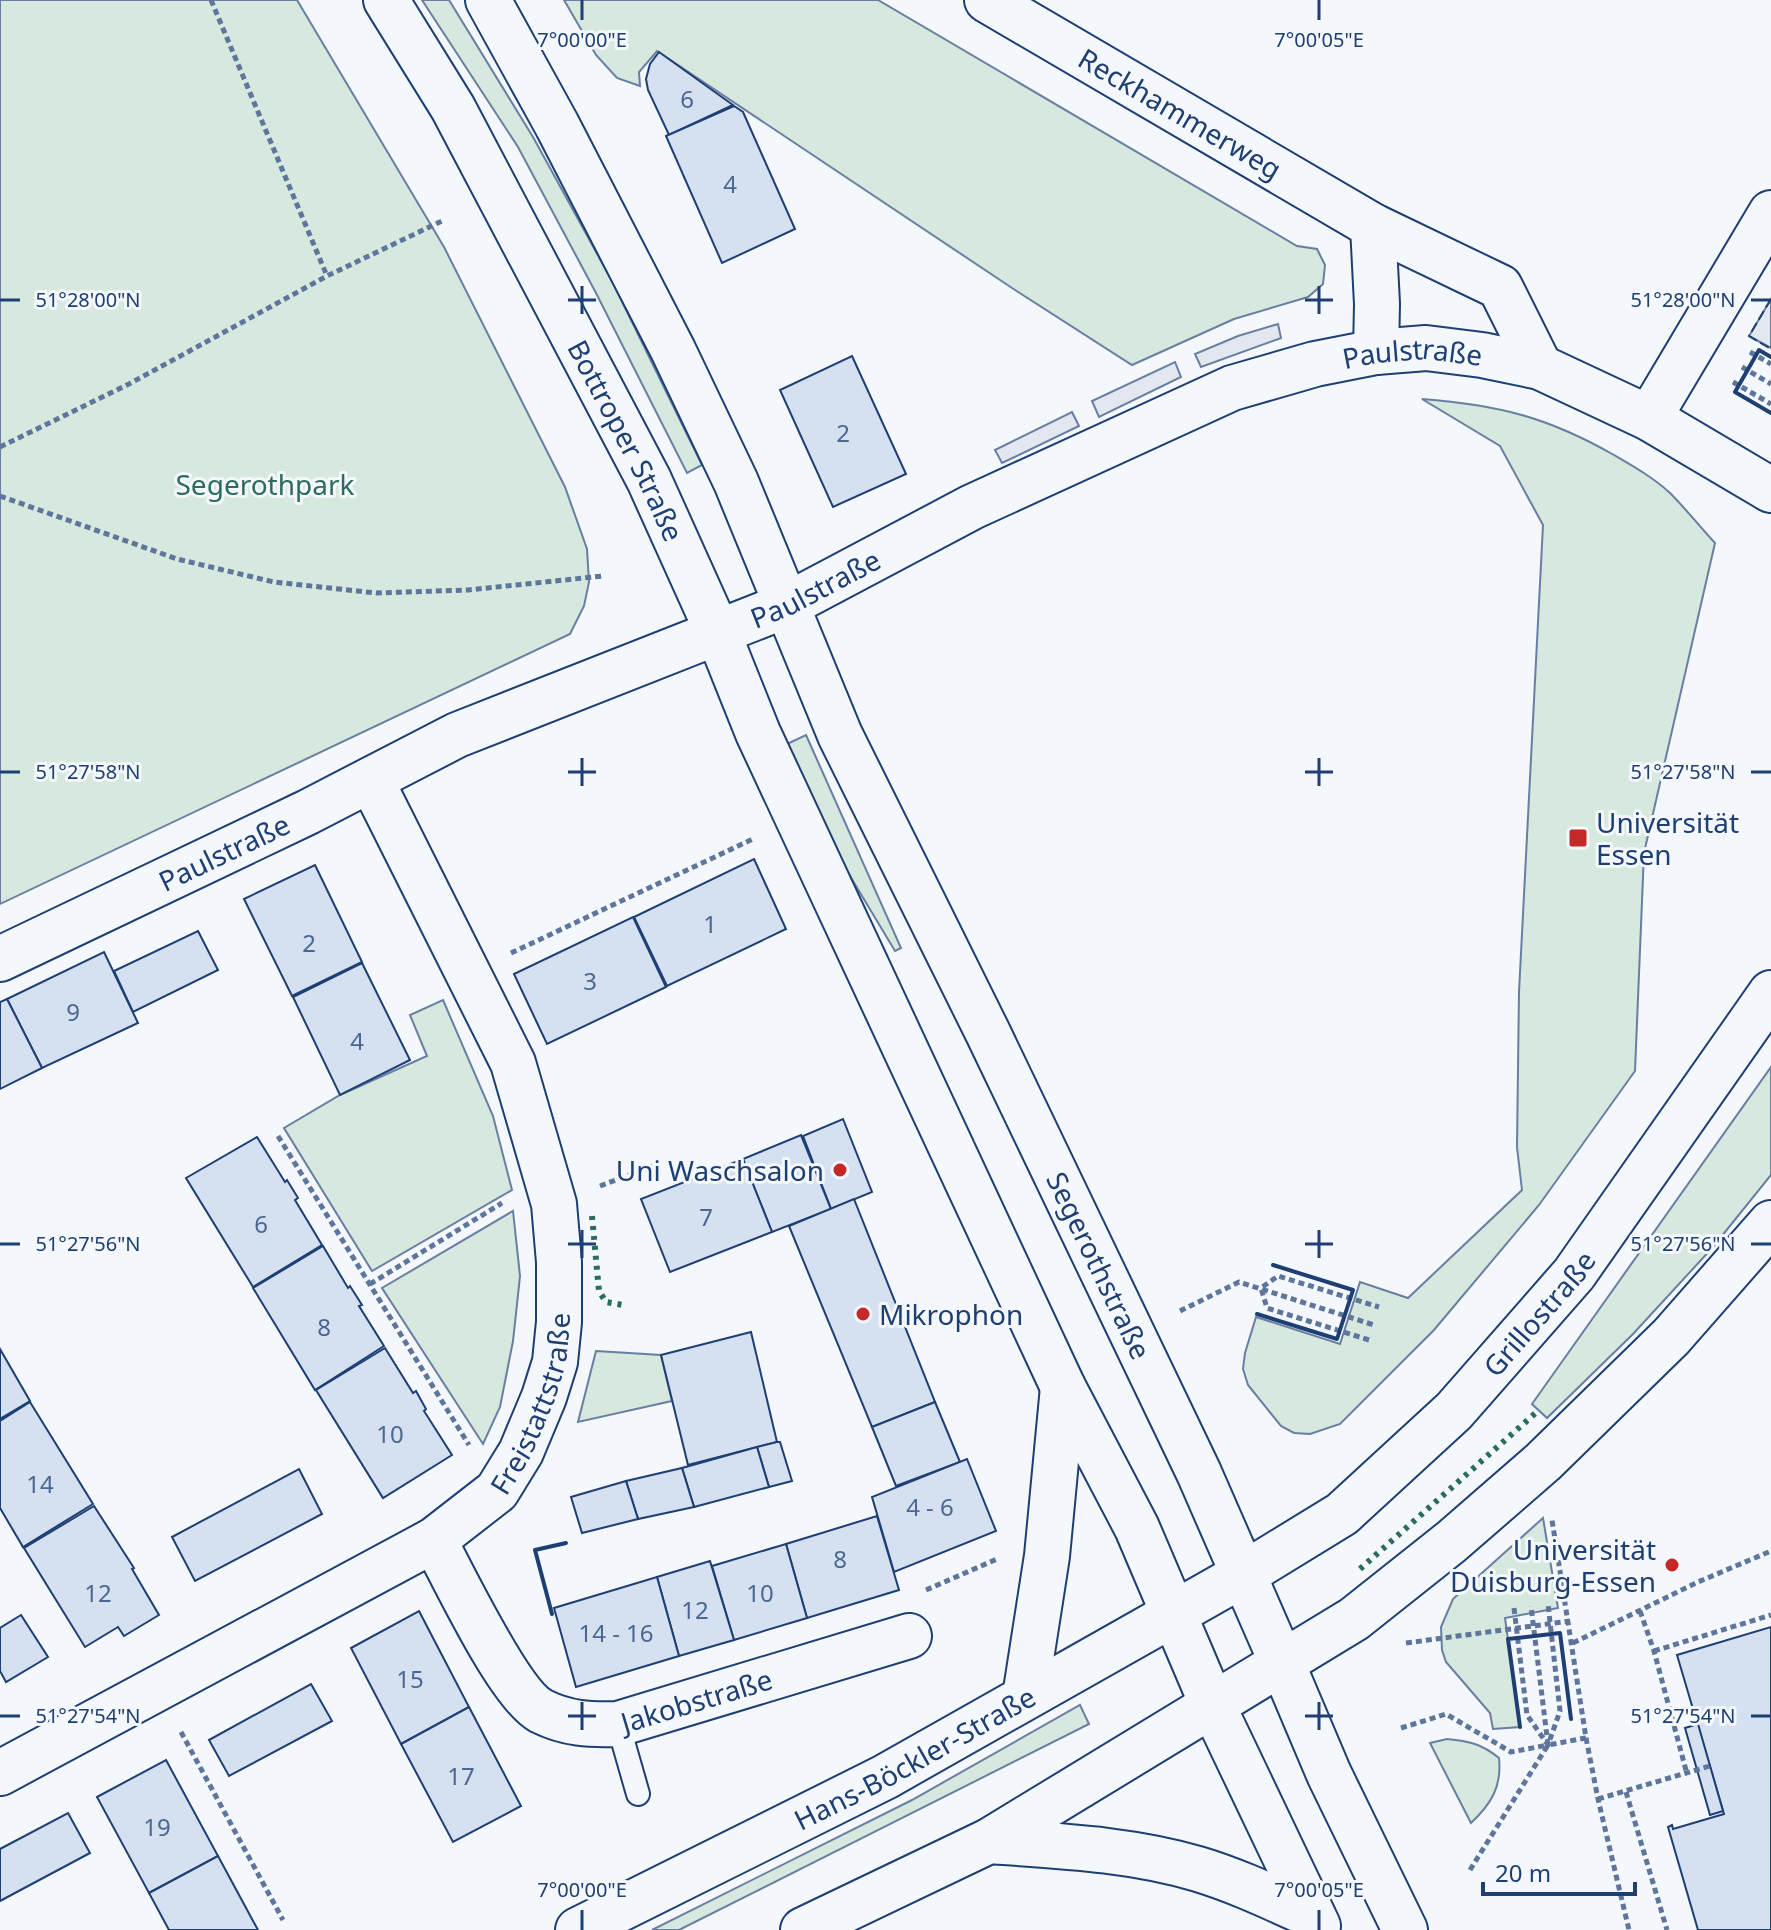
<svg xmlns="http://www.w3.org/2000/svg" width="1771" height="1930" font-family="'Noto Sans',sans-serif">
	<style>
		.green { fill: #d7e8df; stroke: #687fa3; stroke-width: 2 }
		.parking { fill: #e3e8f0; stroke: #687fa3; stroke-width: 2 }
		.building { fill: #d5e0f0; stroke: #1d3f73; stroke-width: 2 }
		.lines { fill: none; stroke-linecap: round; stroke-linejoin: round }
		.service-casing { stroke: #1d3f73; stroke-width: 26 }
		.minor-casing { stroke: #1d3f73; stroke-width: 48 }
		.secondary-casing { stroke: #1d3f73; stroke-width: 48 }
		.primary-casing { stroke: #1d3f73; stroke-width: 48 }
		.path { stroke: #5e769c; stroke-width: 5; stroke-dasharray: 6 4; stroke-linecap: butt }
		.service { stroke: #f4f7fb; stroke-width: 22 }
		.minor { stroke: #f4f7fb; stroke-width: 44 }
		.secondary { stroke: #f4f7fb; stroke-width: 44 }
		.primary { stroke: #f4f7fb; stroke-width: 44 }
		.hedge { stroke: #2c6c60; stroke-width: 6; stroke-dasharray: 4 6; stroke-linecap: butt }
		.fence { stroke: #1d3f73; stroke-width: 2; stroke-dasharray: 10 4; stroke-linecap: butt }
		.wall { stroke: #1d3f73; stroke-width: 4 }
		.ticks { fill: none; stroke: #1d3f73; stroke-width: 3 }
		.poi-dot { fill: #c62828; stroke: #f4f7fb; stroke-width: 3 }
		.labels { text-anchor: middle; dominant-baseline: central; stroke-width: 6; stroke-linejoin: round; paint-order: stroke }
		.number-label { font-size: 24px; fill: #4b6792 }
		.street-label { font-size: 28px; fill: #1d3f73; stroke: #f4f7fb }
		.park-label { font-size: 28px; fill: #2c6c60; stroke: #f4f7fb }
		.poi-label { font-size: 28px; fill: #1d3f73; stroke: #f4f7fb; text-anchor: start }
		.ticks-label { font-size: 20px; text-anchor: middle; fill: #1d3f73; stroke: #f4f7fb; stroke-width: 6; stroke-linejoin: round; paint-order: stroke }
	</style>
	<rect width="100%" height="100%" fill="#f4f7fb"/>
	<!-- green -->
	<g class="green">
		<path d="M0 0H297L444 247 565 487 587 549 589 582 584 606 570 634 0 904Z"/>
		<path d="M422 0H449L533 137 612 281 702 465 687 473 596 293 518 147Z"/>
		<path d="M564 0H878L1297 246 1317 249 1325 265 1323 284 1308 297 1234 319 1132 365 1012 288 657 51 639 72 640 86 617 78 596 55Z"/>
		<path d="M1422 399C1499 405 1547 417 1614 455 1633 466 1654 478 1670 493 1686 509 1700 527 1715 543L1644 853 1635 1071 1539 1205 1434 1330 1340 1424 1310 1434 1294 1433 1281 1426 1248 1385 1243 1369 1245 1353 1256 1317 1340 1344 1360 1282 1408 1298 1522 1190 1517 1147 1519 992 1543 525 1500 446Z"/>
		<path d="M806 735 901 948 895 951 844 866 787 744Z"/>
		<path d="M443 1000 493 1116 512 1190 372 1271 284 1128 340 1095 427 1056 410 1015Z"/>
		<path d="M1771 1067V1175L1713 1247 1633 1334 1547 1418 1532 1404Z"/>
		<path d="M513 1211 520 1276 513 1341 500 1407 483 1444 382 1288Z"/>
		<path d="M596 1351 661 1355 672 1401 578 1422Z"/>
		<path d="M1543 1518 1558 1608 1505 1618 1520 1727 1493 1729 1490 1713 1446 1662 1442 1650 1441 1627 1453 1599Z"/>
		<path d="M1080 1705 1089 1724 679 1930H652L912 1800Z"/>
		<path d="M1447 1739C1469 1741 1482 1744 1499 1758 1502 1787 1491 1804 1471 1823L1430 1743Z"/>
	</g>
	<!-- parking -->
	<g class="parking">
		<path d="M1771 299V348L1749 336Z"/>
		<path d="M1278 324 1281 338 1201 367 1195 354 1238 336Z"/>
		<path d="M1175 362 1181 377 1099 417 1092 401Z"/>
		<path d="M1072 412 1079 426 1002 463 995 450Z"/>
	</g>
	<!-- building -->
	<g class="building">
		<path d="M659 52 733 105 669 135 648 90 646 79 650 64Z"/>
		<path d="M734 106 743 112 795 229 722 263 666 136Z"/>
		<path d="M852 356 906 474 833 507 780 390Z"/>
		<path d="M754 859 786 929 667 986 634 917Z"/>
		<path d="M315 865 362 962 292 996 244 899Z"/>
		<path d="M633 917 666 987 547 1044 514 974Z"/>
		<path d="M198 931 218 970 133 1012 114 971Z"/>
		<path d="M104 952 138 1023 42 1068 7 999Z"/>
		<path d="M362 963 410 1060 340 1095 293 997Z"/>
		<path d="M7 999 42 1068 0 1089V1002Z"/>
		<path d="M843 1119 872 1192 831 1209 803 1136Z"/>
		<path d="M801 1135 831 1209 772 1232 743 1159Z"/>
		<path d="M257 1137 285 1182 287 1180 298 1198 295 1200 322 1245 253 1287 186 1178Z"/>
		<path d="M743 1159 772 1232 670 1272 641 1199Z"/>
		<path d="M854 1199 935 1402 872 1427 789 1226Z"/>
		<path d="M323 1246 348 1288 350 1286 362 1305 359 1306 384 1346 315 1390 253 1288Z"/>
		<path d="M751 1332 777 1442 688 1465 661 1355Z"/>
		<path d="M385 1348 413 1393 416 1391 426 1409 424 1411 452 1455 383 1498 316 1390Z"/>
		<path d="M0 1349 30 1401 0 1419Z"/>
		<path d="M30 1402 93 1504 23 1547 0 1508V1421Z"/>
		<path d="M935 1402 960 1462 896 1486 872 1427Z"/>
		<path d="M777 1442H780L792 1481 769 1487 757 1447Z"/>
		<path d="M757 1447 769 1487 694 1507 682 1468Z"/>
		<path d="M967 1459 996 1531 894 1572 872 1497Z"/>
		<path d="M682 1468 694 1507 638 1519 626 1481Z"/>
		<path d="M299 1469 322 1514 195 1581 172 1537Z"/>
		<path d="M626 1481 638 1519 582 1533 571 1497Z"/>
		<path d="M94 1506 134 1568 132 1569 159 1615 124 1636 118 1627 85 1647 24 1548Z"/>
		<path d="M877 1516 899 1590 807 1618 786 1544Z"/>
		<path d="M786 1544 807 1618 734 1640 712 1566Z"/>
		<path d="M710 1561 734 1640 679 1656 657 1577Z"/>
		<path d="M657 1577 679 1656 576 1687 554 1608Z"/>
		<path d="M419 1611 469 1707 401 1744 351 1648Z"/>
		<path d="M21 1615 48 1657 6 1682 0 1671V1628Z"/>
		<path d="M1771 1627V1930H1698L1668 1827 1672 1825 1673 1829 1724 1814 1677 1655Z"/>
		<path d="M311 1684 332 1721 229 1776 209 1740Z"/>
		<path d="M469 1707 521 1806 453 1842 401 1744Z"/>
		<path d="M1698 1724 1723 1811 1710 1815 1685 1728Z"/>
		<path d="M166 1760 218 1856 149 1893 97 1797Z"/>
		<path d="M68 1813 90 1853 0 1901V1849Z"/>
		<path d="M218 1856 258 1930H169L149 1893Z"/>
	</g>
	<g class="lines">
		<!-- service casing -->
		<g class="service-casing">
			<path id="service" d="M618 1724 638 1794"/>
		</g>
		<!-- minor casing -->
		<g class="minor-casing">
			<g id="minor">
				<path id="s1" d="M987 0 1373 226 1500 287 1540 367"/>
				<path d="M1373 226 1377 304 1376 352"/>
				<path d="M1649 418 1771 213"/>
				<path id="s2" d="M0 959 308 812 457 735 787 605 972 507 1232 388 1315 364 1376 352 1426 348 1482 355 1540 367 1649 418 1771 490"/>
				<path id="s3" d="M434 1540C454 1577 509 1694 541 1711 567 1724 590 1725 618 1724L909 1636"/>
				<path id="s4" d="M0 1773 434 1540 497 1491 521 1452 544 1397 555 1362 559 1322V1262L554 1204 513 1063 371 780"/>
			</g>
		</g>
		<!-- secondary casing -->
		<g class="secondary-casing">
			<g id="secondary">
				<path d="M1282 1663 1329 1774 1405 1930"/>
				<path d="M1212 1704 1318 1926"/>
				<path d="M989 1841C1059 1846 1131 1849 1198 1869 1238 1881 1275 1899 1313 1916"/>
			</g>
		</g>
		<!-- primary casing -->
		<g class="primary-casing">
			<g id="primary">
				<path id="s5" d="M386 0 453 108 649 480 718 633 758 733 1063 1387 1137 1528 1212 1704"/>
				<path id="s6" d="M488 0 557 125 673 350 736 482 840 735 988 1033 1199 1473 1282 1663"/>
				<path d="M1025 1697 1047 1556 1063 1387"/>
				<path id="s7" d="M578 1930 885 1777 1244 1574 1342 1514 1454 1411 1574 1274 1771 993"/>
				<path d="M803 1930 989 1841 1354 1619 1451 1542 1543 1462 1671 1337 1771 1223"/>
			</g>
		</g>
		<!-- path -->
		<g class="path">
			<path d="M211 0 327 276"/>
			<path d="M1750 352 1771 364"/>
			<path d="M1742 367 1771 384"/>
			<path d="M1733 382 1771 404"/>
			<path d="M0 447 129 384 327 276 444 220"/>
			<path d="M0 496 177 559 274 582 376 593 468 590 603 576"/>
			<path d="M511 953 755 838"/>
			<path d="M278 1136 469 1445"/>
			<path d="M600 1186 658 1164"/>
			<path d="M370 1284 502 1203"/>
			<path d="M1180 1311 1239 1282 1374 1325"/>
			<path d="M1369 1340 1267 1308 1261 1288 1278 1276 1379 1307"/>
			<path d="M926 1590 997 1559"/>
			<path d="M1514 1608 1527 1715 1548 1745 1560 1711 1548 1604"/>
			<path d="M1640 1611 1654 1651 1687 1774"/>
			<path d="M1406 1643 1570 1621"/>
			<path d="M1573 1643 1698 1582 1771 1551"/>
			<path d="M1654 1651 1771 1615"/>
			<path d="M1401 1728 1446 1714 1511 1752 1548 1745 1531 1606"/>
			<path d="M181 1732 283 1920"/>
			<path d="M1586 1738 1598 1799 1629 1930"/>
			<path d="M1626 1792 1667 1930"/>
			<path d="M1598 1799 1710 1766"/>
			<path d="M1470 1870 1548 1745 1586 1738 1552 1520"/>
		</g>
		<!-- service -->
		<use href="#service" class="service"/>
		<!-- minor -->
		<use href="#minor" class="minor"/>
		<!-- secondary -->
		<use href="#secondary" class="secondary"/>
		<!-- primary -->
		<use href="#primary" class="primary"/>
		<!-- hedge -->
		<g class="hedge">
			<path d="M592 1216 599 1291 606 1302 623 1305"/>
			<path d="M1360 1569 1539 1410"/>
		</g>
		<!-- fence -->
		<path class="fence" d="M1771 299 1749 336 1771 349"/>
		<!-- wall -->
		<g class="wall">
			<path d="M1771 357 1759 350 1735 392 1771 413"/>
			<path d="M1257 1314 1337 1339 1353 1290 1273 1265"/>
			<path d="M552 1614 535 1550 566 1543"/>
			<path d="M1520 1727 1508 1639 1560 1633 1571 1719"/>
		</g>
	</g>
	<!-- ticks -->
	<path class="ticks" d="M582 0V20M1319 0V20M582 286V314M1319 286V314M0 300H20M568 300H596M1305 300H1333M1751 300H1771M582 758V786M1319 758V786M0 772H20M568 772H596M1305 772H1333M1751 772H1771M582 1230V1258M1319 1230V1258M0 1244H20M568 1244H596M1305 1244H1333M1751 1244H1771M582 1702V1730M1319 1702V1730M0 1716H20M568 1716H596M1305 1716H1333M1751 1716H1771M582 1910V1930M1319 1910V1930"/>
	<!-- markers -->
	<g class="poi-dot">
		<rect x="1568" y="828" width="20" height="20" rx="4"/>
		<circle cx="840" cy="1170" r="8"/>
		<circle cx="863" cy="1314" r="8"/>
		<circle cx="1672" cy="1565" r="8"/>
	</g>
	<g class="labels">
		<!-- number labels -->
		<g class="number-label">
			<text x="687" y="98">6</text>
			<text x="730" y="183">4</text>
			<text x="843" y="432">2</text>
			<text x="710" y="923">1</text>
			<text x="309" y="942">2</text>
			<text x="590" y="980">3</text>
			<text x="73" y="1011">9</text>
			<text x="357" y="1040">4</text>
			<text x="706" y="1216">7</text>
			<text x="261" y="1223">6</text>
			<text x="324" y="1326">8</text>
			<text x="390" y="1433">10</text>
			<text x="40" y="1483">14</text>
			<text x="930" y="1506">4 - 6</text>
			<text x="840" y="1558">8</text>
			<text x="98" y="1592">12</text>
			<text x="760" y="1592">10</text>
			<text x="695" y="1609">12</text>
			<text x="616" y="1632">14 - 16</text>
			<text x="410" y="1678">15</text>
			<text x="461" y="1775">17</text>
			<text x="157" y="1826">19</text>
		</g>
		<!-- street labels -->
		<g class="street-label">
			<text stroke="none"><textPath href="#s1" startOffset="224">Reckhammerweg</textPath></text>
			<text stroke="none"><textPath href="#s2" startOffset="1544">Paulstraße</textPath></text>
			<text stroke="none"><textPath href="#s5" startOffset="502">Bottroper Straße</textPath></text>
			<text stroke="none"><textPath href="#s2" startOffset="896">Paulstraße</textPath></text>
			<text stroke="none"><textPath href="#s2" startOffset="248">Paulstraße</textPath></text>
			<text stroke="none"><textPath href="#s6" startOffset="1406">Segerothstraße</textPath></text>
			<text stroke="none"><textPath href="#s7" startOffset="1152">Grillostraße</textPath></text>
			<text stroke="none"><textPath href="#s4" startOffset="668">Freistattstraße</textPath></text>
			<text stroke="none"><textPath href="#s3" startOffset="364">Jakobstraße</textPath></text>
			<text stroke="none"><textPath href="#s7" startOffset="378">Hans-Böckler-Straße</textPath></text>
		</g>
		<!-- park labels -->
		<g class="park-label">
			<text x="265" y="484">Segerothpark</text>
		</g>
		<!-- poi labels -->
		<g class="poi-label">
			<text x="1596" y="822">Universität<tspan x="1596" dy="32">Essen</tspan></text>
			<text x="824" y="1170" text-anchor="end">Uni Waschsalon</text>
			<text x="879" y="1314">Mikrophon</text>
			<text x="1656" y="1549" text-anchor="end">Universität<tspan x="1656" dy="32">Duisburg-Essen</tspan></text>
		</g>
	</g>
	<g class="ticks-label">
		<text x="582" y="47">7°00'00"E</text>
		<text x="1319" y="47">7°00'05"E</text>
		<text x="88" y="307">51°28'00"N</text>
		<text x="1683" y="307">51°28'00"N</text>
		<text x="88" y="779">51°27'58"N</text>
		<text x="1683" y="779">51°27'58"N</text>
		<text x="88" y="1251">51°27'56"N</text>
		<text x="1683" y="1251">51°27'56"N</text>
		<text x="88" y="1723">51°27'54"N</text>
		<text x="1683" y="1723">51°27'54"N</text>
		<text x="582" y="1897">7°00'00"E</text>
		<text x="1319" y="1897">7°00'05"E</text>
	</g>
	<!-- scale -->
	<path d="M1483 1882v12h152v-12" fill="none" stroke="#1d3f73" stroke-width="4"/>
	<text x="1495" y="1882" font-size="24" fill="#1d3f73" stroke="#f4f7fb" stroke-width="6" paint-order="stroke">20 m</text>
</svg>
